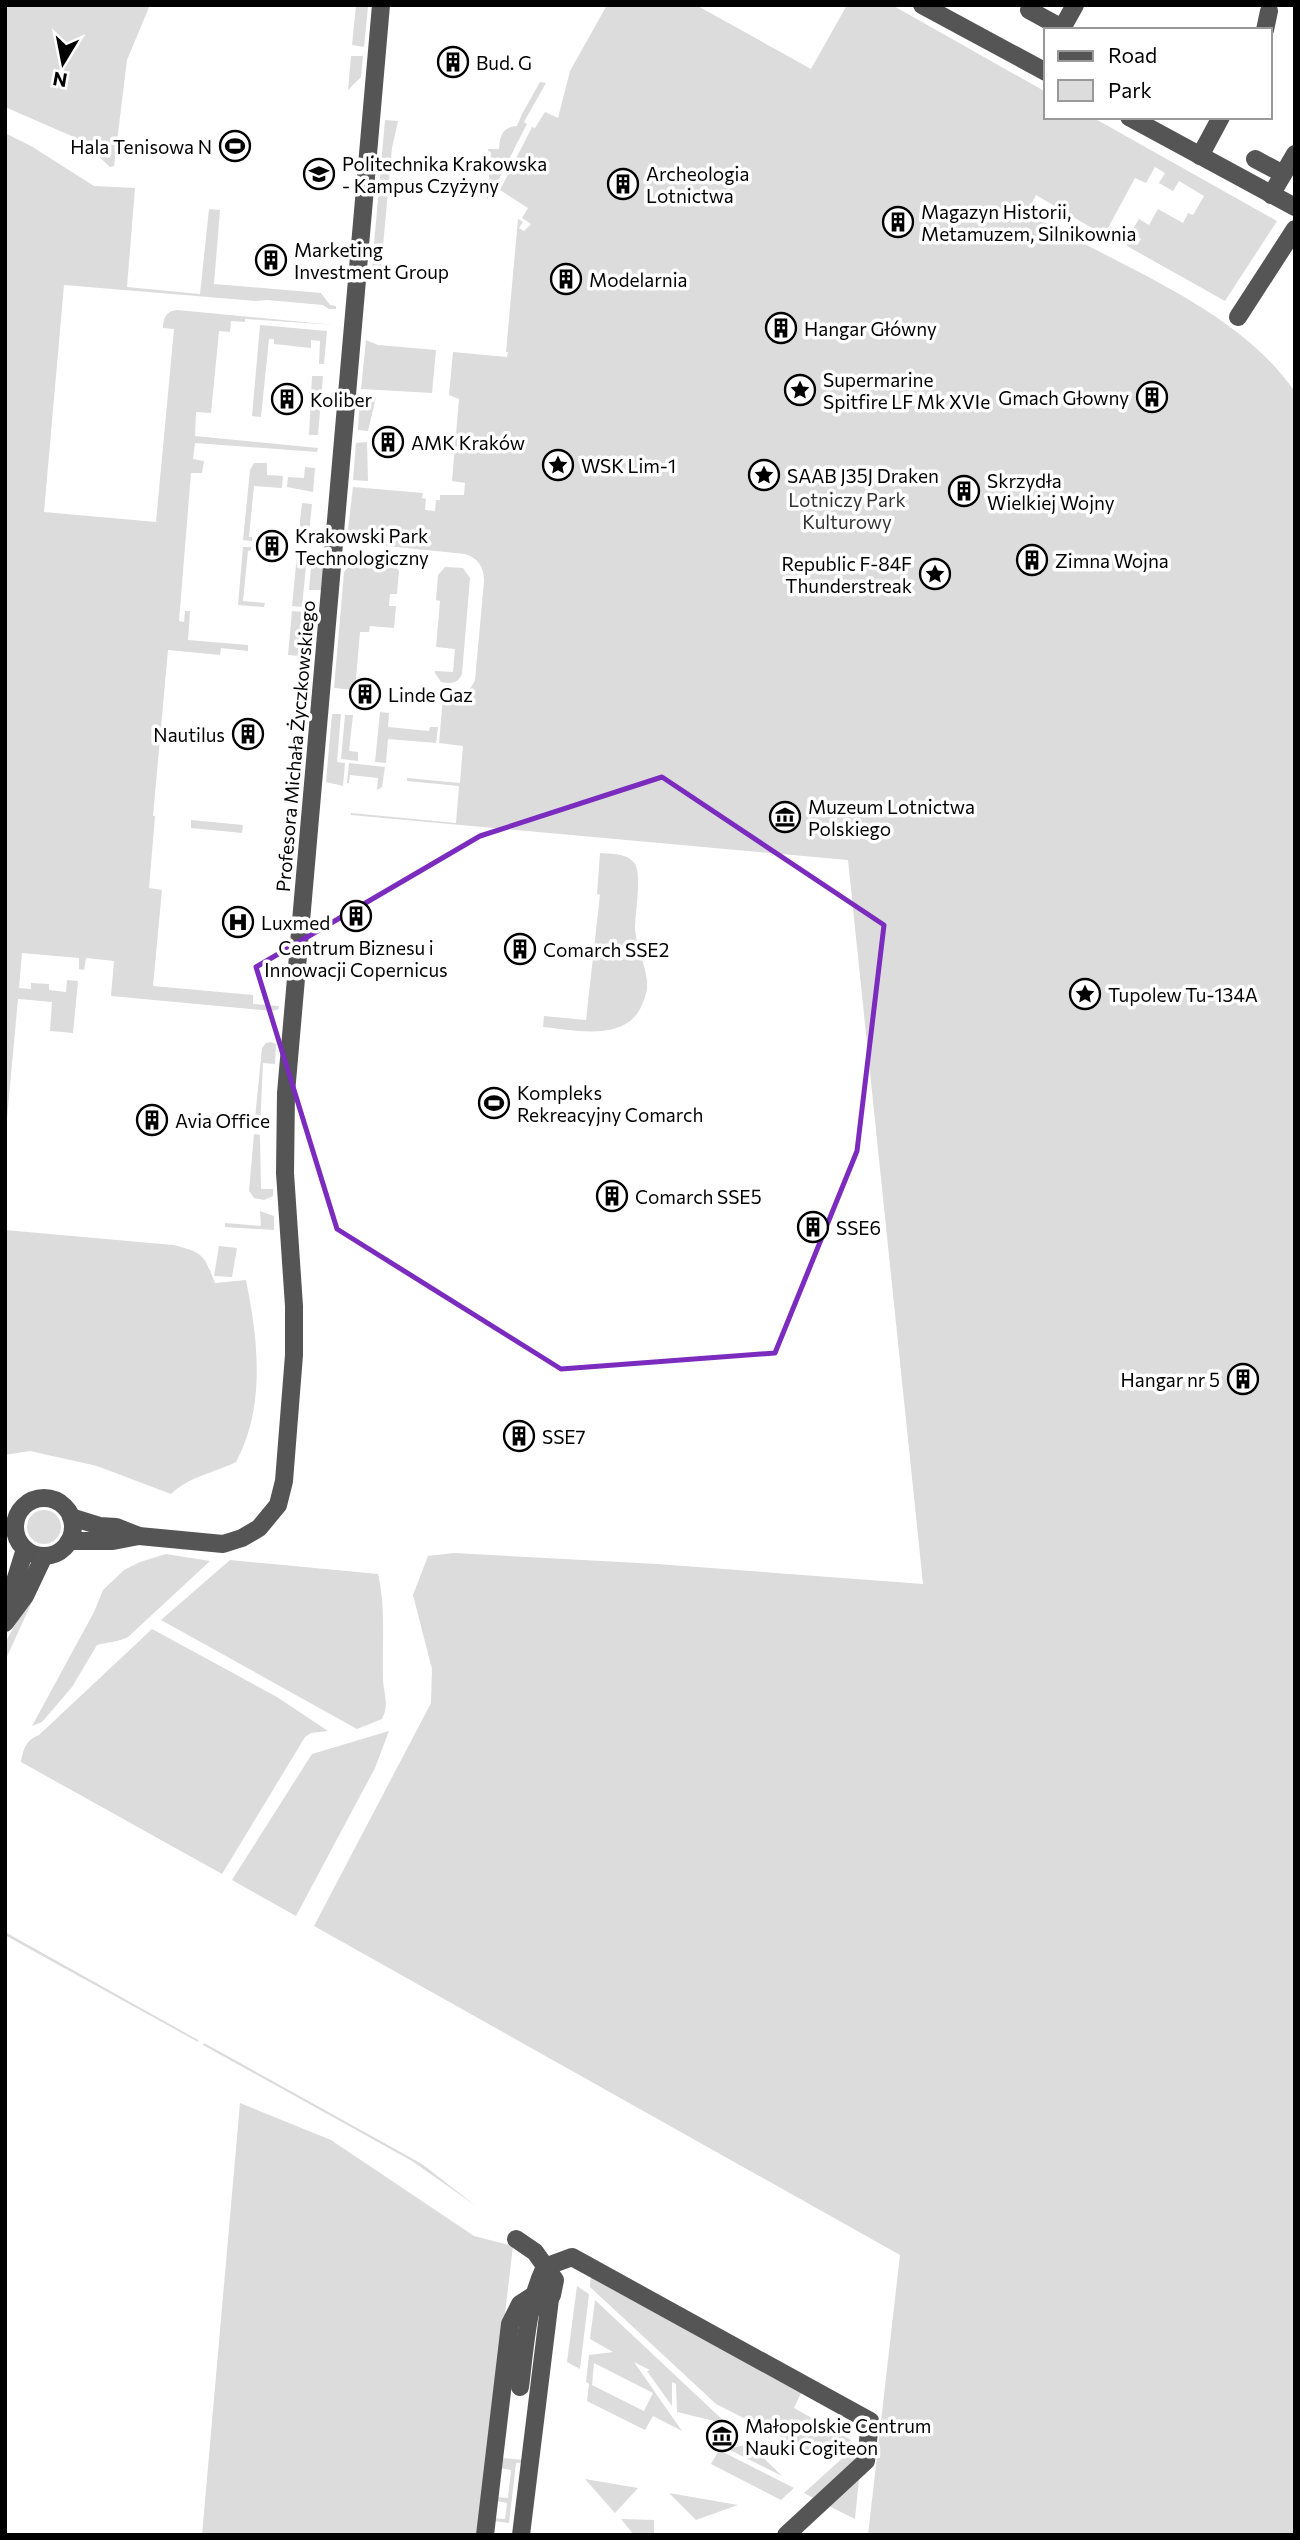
<svg xmlns="http://www.w3.org/2000/svg" width="1300" height="2540" font-family="Commissioner,sans-serif">
	<style>
		.green { fill: #dcdcdc; fill-rule: evenodd }
		.lines { fill: none; stroke-linecap: round; stroke-linejoin: round }
		.minor { stroke: #555; stroke-width: 18 }
		.marked { fill: none; stroke: #7b2cbf; stroke-width: 5; stroke-linejoin: round }
		.labels { text-anchor: middle; dominant-baseline: central; stroke-width: 7; stroke-linejoin: round; paint-order: stroke }
		.poi-label { font-size: 19px; fill: #000; stroke: #fff; text-anchor: start }
		.park-label { font-size: 19px; fill: #333; stroke: #fff }
		.street-label { font-size: 19px; fill: #000; stroke: #fff }
	</style>
	<rect width="100%" height="100%" fill="#fff"/>
	<!-- green -->
	<g class="green">
		<path d="M5 5H150L127 60 114 166 110 167 83 141 5 107Z"/>
		<path d="M356 5 368 7 364 47 352 45Z"/>
		<path d="M607 5H696L811 69 847 5H892L1046 92V117H1092L1277 221 1225 301 1127 246V240L1137 245 1141 239 1131 232 1139 219 1149 225 1158 209 1183 223 1188 213 1193 215 1204 196 1179 181 1173 191 1159 183 1165 173 1155 167 1146 183 1135 178 1108 228 1117 234 1114 237H1107L1036 195 1027 212C1113 265 1237 306 1295 392V2535H868L900 2255 314 1926 431 1703 432 1669 413 1595 428 1556 454 1553 657 1564 923 1584 848 860 351 815V813L456 823 459 786 407 781V778L460 783 463 746 439 743 443 697C458 699 469 694 475 680L484 581C484 567 478 558 465 554L357 543V539L348 530 353 487 423 493 422 498 426 499 425 510 435 511 436 500H440V495H464L465 483 452 481 459 399 449 395 453 352 507 357 508 352H506L518 219 523 222 519 228 524 231 531 224 522 218 528 208 500 190 532 127 535 128 545 112 558 118 570 71Z"/>
		<path d="M351 56H363L361 77 348 90Z"/>
		<path d="M540 82 546 83 524 122 527 124C513 150 502 176 487 200L491 152 488 151V149H499C500 136 502 127 517 126L522 114Z"/>
		<path d="M385 120 398 121 392 148 380 279 371 278Z"/>
		<path d="M5 133 31 146 94 186 135 188 127 287 200 294 209 209 220 210 214 284 321 293 330 305 336 306V309H329L323 305 267 300 256 301 64 285 44 512 156 522 174 329 163 328C163 318 166 311 177 310L335 325 245 319V322L231 321 230 332 219 331 211 413 196 412 195 436 318 448 317 452 195 443 193 459 204 461 202 473H191L179 621 184 622 185 611H190L188 640 248 645V651L221 648 220 655 168 650 153 816H155L149 888 162 890 153 986 253 995V1004L279 1006V1009L272 1011 111 996 114 961 86 958 84 970 79 969V958L22 953 19 988 31 989V983L49 984V990L66 992 67 980 78 981 73 1033 50 1031 52 1002 18 999 5 1140Z"/>
		<path d="M260 325 327 331 324 364H319L320 341 311 340V348L274 344V339H269L261 417 252 416Z"/>
		<path d="M366 340 378 345 436 350 432 393 361 389Z"/>
		<path d="M312 376H323L318 435H309Z"/>
		<path d="M360 396 376 397 368 431 358 430Z"/>
		<path d="M367 442 368 481 353 480 356 443Z"/>
		<path d="M254 463H267V475L283 476 282 488 254 486 249 537H252V541L243 540 250 470Z"/>
		<path d="M305 467 315 468 313 492 287 487 288 477 304 478Z"/>
		<path d="M302 503 312 504 308 543 298 542Z"/>
		<path d="M243 547H251V550L248 551 243 601 265 603 264 607 238 605Z"/>
		<path d="M297 555 307 556 302 607 292 606Z"/>
		<path d="M312 556 324 557 321 590H309Z"/>
		<path d="M355 559 392 562 399 571 397 594H390L389 606H396L394 628 370 626 369 632H360L355 690 334 688 344 572Z"/>
		<path d="M445 567 463 568 470 578 462 674C458 684 450 684 441 682L435 673V671L453 672 455 649 436 647 440 601 436 600 438 575Z"/>
		<path d="M292 611 314 613 310 657 288 655Z"/>
		<path d="M380 712 389 713 388 727 429 731 430 727H438L436 743 388 739 386 763 375 762Z"/>
		<path d="M332 714H341L337 762 345 763 343 786 326 782Z"/>
		<path d="M345 715H353L349 751 358 752V761L341 759Z"/>
		<path d="M349 763 385 767 382 787 377 790 378 778 350 775 349 783H347Z"/>
		<path d="M191 820 243 825 242 833 191 828Z"/>
		<path d="M600 853C612 854 628 853 635 864 642 877 635 913 635 928 636 947 645 963 647 981 648 990 645 998 641 1007 625 1042 573 1030 543 1027L544 1016 586 1020 600 895 597 894Z"/>
		<path d="M271 1042 276 1044 275 1064 263 1063 260 1129 254 1128 262 1048 266 1043Z"/>
		<path d="M254 1134 260 1135 261 1189H273V1196L264 1200 254 1198 249 1191Z"/>
		<path d="M260 1211 274 1216V1230L225 1227V1223L261 1226Z"/>
		<path d="M5 1230 173 1245C203 1252 204 1255 215 1283L246 1280C258 1339 266 1407 236 1462 214 1473 188 1477 171 1494L97 1466 30 1451 5 1455Z"/>
		<path d="M219 1246 237 1248 232 1277 214 1276Z"/>
		<circle cx="44" cy="1527" r="17"/>
		<path d="M166 1554 210 1561 128 1637C118 1642 108 1642 97 1645L72 1687 42 1722 32 1726 94 1612 103 1590 124 1570 140 1562Z"/>
		<path d="M230 1560 378 1574C386 1608 382 1642 383 1677 383 1693 390 1704 382 1719L357 1729 161 1620Z"/>
		<path d="M36 1593 5 1661V1643L29 1599Z"/>
		<path d="M152 1629 277 1697 328 1731 311 1733 305 1737 222 1874 21 1762C23 1749 26 1740 39 1735Z"/>
		<path d="M389 1731 375 1768 296 1916 232 1880 312 1754Z"/>
		<path d="M5 1932 198 2040V2042L28 1948 5 1935Z"/>
		<path d="M204 2043 422 2164 476 2206 412 2161 203 2045Z"/>
		<path d="M240 2103 331 2140 474 2236 513 2246 479 2535H202Z"/>
		<path d="M591 2272 803 2389 794 2408 851 2440 829 2461 716 2404 590 2287Z"/>
		<path d="M577 2286 589 2294 580 2369 567 2362Z"/>
		<path d="M595 2300 727 2424 677 2412 676 2384 672 2382V2406L647 2371 650 2370 634 2362 682 2431 653 2416 645 2430 587 2401 589 2384 586 2382 589 2355 613 2352 590 2339ZM594 2363 653 2393 644 2411 592 2385Z"/>
		<path d="M859 2443 862 2455 815 2499 804 2493Z"/>
		<path d="M749 2444 782 2476 728 2449Z"/>
		<path d="M719 2450 794 2488 781 2500 711 2464Z"/>
		<path d="M501 2458 524 2460 523 2463H516L509 2523 493 2521 494 2518 505 2519 507 2503 496 2501V2497L508 2498 511 2470 499 2468Z"/>
		<path d="M585 2479 638 2488 615 2513Z"/>
		<path d="M859 2479 855 2519 829 2506Z"/>
		<path d="M669 2493 738 2505 696 2520Z"/>
		<path d="M621 2519 654 2520V2535H634Z"/>
	</g>
	<g class="lines">
		<!-- minor -->
		<g class="minor">
			<path d="M922 5 1046 72"/>
			<path d="M1029 10 1062 28"/>
			<path d="M1061 30 1075 5"/>
			<path d="M1265 30 1269 11"/>
			<path d="M1129 117 1295 207"/>
			<path d="M1200 156 1221 117"/>
			<path d="M1255 159 1283 174"/>
			<path d="M1271 195 1295 154"/>
			<path d="M1238 317 1295 229"/>
			<circle cx="44" cy="1527" r="29"/>
			<path d="M71 1517 100 1526 116 1527 139 1536 223 1544 242 1538 259 1528 278 1505 284 1481 294 1355V1306L285 1173 286 1093 381 5"/>
			<path d="M69 1541H113L139 1536"/>
			<path d="M8 1616 12 1591 25 1549"/>
			<path d="M5 1623 25 1596 44 1556"/>
			<path d="M516 2239 535 2252 555 2280 552 2295 542 2307"/>
			<path d="M520 2387C525 2348 527 2304 545 2267L572 2257 870 2421 866 2461 786 2535"/>
			<path d="M485 2535 510 2324 520 2304 537 2293"/>
			<path d="M521 2535 550 2299"/>
		</g>
	</g>
	<!-- marked area -->
	<path class="marked" d="M662 777 884 925 857 1151 775 1353 561 1369 337 1229 256 967 480 836Z"/>
	<!-- icons -->
	<defs>
		<g id="building-ring" transform="scale(1.575)"><circle r="9.5" fill="#fff" stroke="#000" stroke-width="1.5"/><path d="M-4-6H4V6H1V3H-1V6H-4ZM-2.5-4.3h1.7v1.8h-1.7ZM.8-4.3h1.7v1.8H.8ZM-2.5-1h1.7V.8h-1.7ZM.8-1h1.7V.8H.8Z" fill="#000"/></g>
		<g id="stadium-ring" transform="scale(1.575)"><circle r="9.5" fill="#fff" stroke="#000" stroke-width="1.5"/><path d="M0-5a6.5 5 0 1 0 0 10a6.5 5 0 1 0 0-10ZM-3.5-1.8h7v3.6h-7Z" fill="#000"/></g>
		<g id="university-ring" transform="scale(1.575)"><circle r="9.5" fill="#fff" stroke="#000" stroke-width="1.5"/><path d="M0-5L7-2L0 1L-7-2ZM-4 1L0 2.5L4 1V4Q0 6-4 4Z" fill="#000"/></g>
		<g id="sight-ring" transform="scale(1.575)"><circle r="9.5" fill="#fff" stroke="#000" stroke-width="1.5"/><path d="M0-6L1.8-2.2L6-1.7L2.9 1.2L3.7 5.4L0 3.3L-3.7 5.4L-2.9 1.2L-6-1.7L-1.8-2.2Z" fill="#000"/></g>
		<g id="museum-ring" transform="scale(1.575)"><circle r="9.5" fill="#fff" stroke="#000" stroke-width="1.5"/><path d="M0-6L6-3V-2H-6V-3ZM-5-1h2V3h-2ZM-1-1h2V3h-2ZM3-1h2V3H3ZM-6 4H6V6H-6Z" fill="#000"/></g>
		<g id="hospital-ring" transform="scale(1.575)"><circle r="9.5" fill="#fff" stroke="#000" stroke-width="1.5"/><path d="M-5-5h3v3.5h4V-5h3V5h-3V1.5h-4V5h-3Z" fill="#000"/></g>
	</defs>
	<g fill-rule="evenodd">
		<use href="#building-ring" x="453" y="62"/>
		<use href="#stadium-ring" x="235" y="146"/>
		<use href="#university-ring" x="319" y="174"/>
		<use href="#building-ring" x="623" y="184"/>
		<use href="#building-ring" x="898" y="222"/>
		<use href="#building-ring" x="271" y="260"/>
		<use href="#building-ring" x="566" y="279"/>
		<use href="#building-ring" x="781" y="328"/>
		<use href="#sight-ring" x="800" y="390"/>
		<use href="#building-ring" x="1152" y="397"/>
		<use href="#building-ring" x="287" y="399"/>
		<use href="#building-ring" x="388" y="442"/>
		<use href="#sight-ring" x="558" y="465"/>
		<use href="#sight-ring" x="764" y="475"/>
		<use href="#building-ring" x="964" y="491"/>
		<use href="#building-ring" x="272" y="546"/>
		<use href="#building-ring" x="1032" y="560"/>
		<use href="#sight-ring" x="935" y="574"/>
		<use href="#building-ring" x="365" y="694"/>
		<use href="#building-ring" x="248" y="734"/>
		<use href="#museum-ring" x="785" y="817"/>
		<use href="#building-ring" x="356" y="916"/>
		<use href="#hospital-ring" x="238" y="922"/>
		<use href="#building-ring" x="520" y="949"/>
		<use href="#sight-ring" x="1085" y="994"/>
		<use href="#stadium-ring" x="494" y="1103"/>
		<use href="#building-ring" x="152" y="1120"/>
		<use href="#building-ring" x="612" y="1196"/>
		<use href="#building-ring" x="813" y="1227"/>
		<use href="#building-ring" x="1243" y="1379"/>
		<use href="#building-ring" x="519" y="1436"/>
		<use href="#museum-ring" x="722" y="2436"/>
	</g>
	<g class="labels">
		<!-- poi labels -->
		<g class="poi-label">
			<text x="476" y="62">Bud. G</text>
			<text x="212" y="146" text-anchor="end">Hala Tenisowa N</text>
			<text x="342" y="163">Politechnika Krakowska<tspan x="342" dy="22">- Kampus Czyżyny</tspan></text>
			<text x="646" y="173">Archeologia<tspan x="646" dy="22">Lotnictwa</tspan></text>
			<text x="921" y="211">Magazyn Historii,<tspan x="921" dy="22">Metamuzem, Silnikownia</tspan></text>
			<text x="294" y="249">Marketing<tspan x="294" dy="22">Investment Group</tspan></text>
			<text x="589" y="279">Modelarnia</text>
			<text x="804" y="328">Hangar Główny</text>
			<text x="823" y="379">Supermarine<tspan x="823" dy="22">Spitfire LF Mk XVIe</tspan></text>
			<text x="1129" y="397" text-anchor="end">Gmach Głowny</text>
			<text x="310" y="399">Koliber</text>
			<text x="411" y="442">AMK Kraków</text>
			<text x="581" y="465">WSK Lim-1</text>
			<text x="787" y="475">SAAB J35J Draken</text>
			<text x="987" y="480">Skrzydła<tspan x="987" dy="22">Wielkiej Wojny</tspan></text>
			<text x="295" y="535">Krakowski Park<tspan x="295" dy="22">Technologiczny</tspan></text>
			<text x="1055" y="560">Zimna Wojna</text>
			<text x="912" y="563" text-anchor="end">Republic F-84F<tspan x="912" dy="22">Thunderstreak</tspan></text>
			<text x="388" y="694">Linde Gaz</text>
			<text x="225" y="734" text-anchor="end">Nautilus</text>
			<text x="808" y="806">Muzeum Lotnictwa<tspan x="808" dy="22">Polskiego</tspan></text>
			<text x="261" y="922">Luxmed</text>
			<text x="356" y="947" text-anchor="middle">Centrum Biznesu i<tspan x="356" dy="22">Innowacji Copernicus</tspan></text>
			<text x="543" y="949">Comarch SSE2</text>
			<text x="1108" y="994">Tupolew Tu-134A</text>
			<text x="517" y="1092">Kompleks<tspan x="517" dy="22">Rekreacyjny Comarch</tspan></text>
			<text x="175" y="1120">Avia Office</text>
			<text x="635" y="1196">Comarch SSE5</text>
			<text x="836" y="1227">SSE6</text>
			<text x="1220" y="1379" text-anchor="end">Hangar nr 5</text>
			<text x="542" y="1436">SSE7</text>
			<text x="745" y="2425">Małopolskie Centrum<tspan x="745" dy="22">Nauki Cogiteon</tspan></text>
		</g>
		<!-- park labels -->
		<g class="park-label">
			<text x="847" y="499">Lotniczy Park<tspan x="847" dy="22">Kulturowy</tspan></text>
		</g>
		<!-- street labels -->
		<g class="street-label">
			<text transform="translate(295 746) rotate(-85)">Profesora Michała Życzkowskiego</text>
		</g>
	</g>
	<!-- border -->
	<rect width="1300" height="2540" fill="none" stroke="#000000" stroke-width="14"/>
	<!-- legend -->
	<rect x="1044" y="28" width="228" height="91" fill="#ffffff" stroke="#999999" stroke-width="2"/>
	<rect x="1058" y="51" width="35" height="10" fill="#555555" stroke="#999999" stroke-width="2"/>
	<text x="1108" y="63" font-size="21" fill="#000000">Road</text>
	<rect x="1058" y="80" width="35" height="21" fill="#dcdcdc" stroke="#999999" stroke-width="2"/>
	<text x="1108" y="98" font-size="21" fill="#000000">Park</text>
	<!-- north arrow -->
	<g transform="translate(63 63) rotate(190)" stroke="#ffffff" stroke-width="5" paint-order="stroke">
	<path d="M0-5L12 26L0 18L-12 26Z" fill="#000000"/>
	<text y="-10" font-size="19" font-weight="bold" text-anchor="middle" fill="#000000">N</text>
	</g>
</svg>
